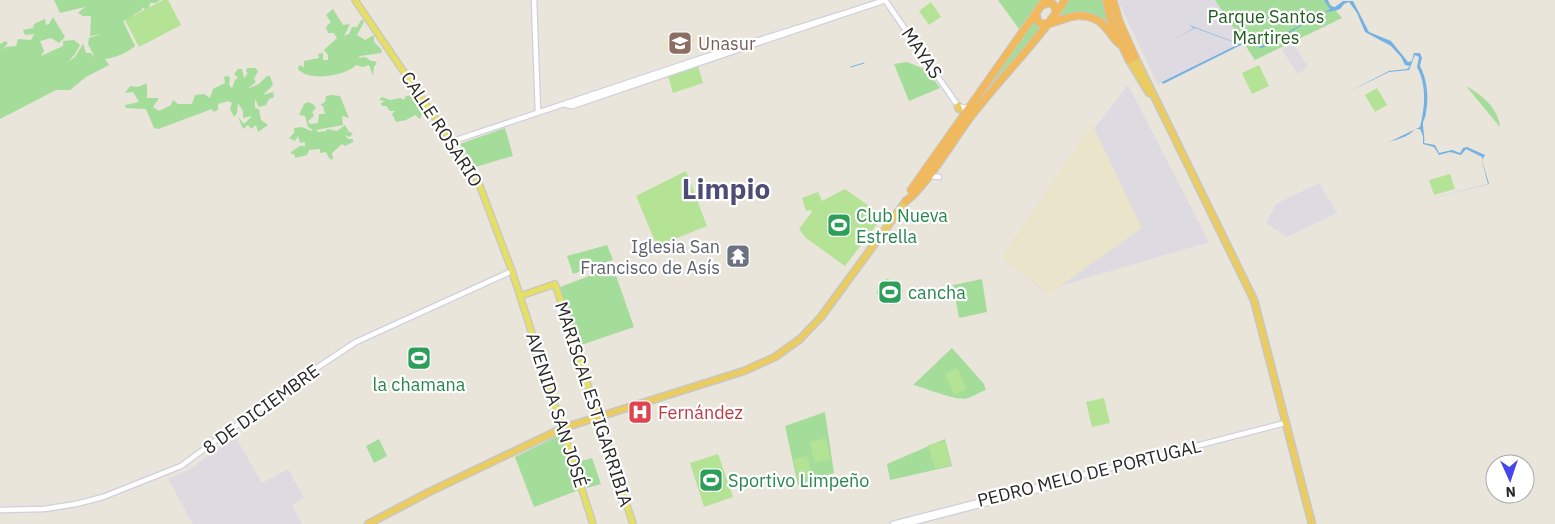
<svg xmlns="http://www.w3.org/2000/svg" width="1555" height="524" font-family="'IBM Plex Sans',sans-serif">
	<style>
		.industrial { fill: #dedae2 }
		.education { fill: #eae5ca }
		.green { fill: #a4dc9a }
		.pitch { fill: #b4e396 }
		.water { fill: #74b1e4 }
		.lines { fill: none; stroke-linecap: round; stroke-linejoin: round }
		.stream { stroke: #74b1e4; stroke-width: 1 }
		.tertiary-casing { stroke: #cfcfdf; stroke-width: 7 }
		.primary-casing { stroke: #c7c7c7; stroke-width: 8 }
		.trunk-casing { stroke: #c7c7c7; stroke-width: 9 }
		.motorway-casing { stroke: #c7c7c7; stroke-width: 9 }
		.tertiary { stroke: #fff; stroke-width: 4.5 }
		.primary { stroke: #e5df63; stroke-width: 5.5 }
		.trunk { stroke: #ebcc60; stroke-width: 6 }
		.motorway { stroke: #f1b95d; stroke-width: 7 }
		.labels { text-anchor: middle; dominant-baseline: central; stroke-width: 4.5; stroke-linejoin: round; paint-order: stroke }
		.park-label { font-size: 18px; fill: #1f5d1e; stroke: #fff }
		.education-label { font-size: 18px; fill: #785e54; stroke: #fff; text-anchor: start }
		.street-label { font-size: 18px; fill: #272727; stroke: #fff }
		.leisure-label { font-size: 18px; fill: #27864d; stroke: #fff; text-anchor: start }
		.worship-label { font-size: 18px; fill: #5b616d; stroke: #fff; text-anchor: end }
		.health-label { font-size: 18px; fill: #be3a42; stroke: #fff; text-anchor: start }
		.town-label { font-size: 28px; font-weight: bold; fill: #4c4c74; stroke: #fff }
	</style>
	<rect width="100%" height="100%" fill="#e9e5da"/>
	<!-- industrial -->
	<g class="industrial">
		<path d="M1118 0H1217L1246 42 1158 85Z"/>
		<path d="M1293 43 1308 67 1298 74 1282 50Z"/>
		<path d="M1128 85 1209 242 1043 291 1002 258 1051 184Z"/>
		<path d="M1319 183 1337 213 1287 237 1266 223 1276 204Z"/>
		<path d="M235 436 262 483 288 469 304 498 292 505 302 524H193L168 479 190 469Z"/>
	</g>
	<!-- education -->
	<g class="education">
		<path d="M696 33 699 41 664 52 661 44Z"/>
		<path d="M1092 124 1142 228 1049 294 1001 258Z"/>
	</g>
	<!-- green -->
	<g class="green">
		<path d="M54 0H160L156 3H150L149 9 146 10 142 7V10L133 15 134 17 123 21 135 46C127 53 115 58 105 59L109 65 86 77 70 90H56L0 119V44L5 41 8 43 2 50 6 47 16 46 18 39 31 40 34 34 25 35 23 30 33 28 34 24 45 19 46 25 49 24 53 17 65 37 59 43 51 38 40 41 44 51 41 56 63 46V41L74 40 80 45 75 54 68 62 75 57 83 44 86 53H91L95 58 88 44 89 38 101 34 90 36 91 16H83L78 13 85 7 60 13Z"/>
		<path d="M998 0H1040L1019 29Z"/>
		<path d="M1069 0H1104L1112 30 1098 18 1059 17Z"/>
		<path d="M1215 0H1327L1342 18 1255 60Z"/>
		<path d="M333 9 343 25 350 24 344 36 349 34 352 27H357L362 19 364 22 357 35 365 40 374 35V42L382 50 381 53 360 56 358 58 365 57 371 61H375L377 64 374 66 373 76 369 65 363 67 356 65C346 76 308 82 298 69L299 65 304 67V61L319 58 318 54 323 53V60H328V55L324 50 337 38 334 33H328L326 27 331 22 326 15Z"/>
		<path d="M1034 20 1037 25 1044 27 973 107Z"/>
		<path d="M907 62 927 70 940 88 909 101 894 64Z"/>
		<path d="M247 68H255L258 71 254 79 256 82 247 89 259 84 267 76H270L273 85 263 95 273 92 274 97 269 99 266 105 259 107 255 99V108L259 109 261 120 268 125 258 132 256 125 251 129 248 125 243 129 238 117 244 124 252 116 243 118V111L238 103 237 113 234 117 230 109 232 103 228 101 218 104V110L213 112 212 109 158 129 154 128 146 109 126 108 125 105 139 102 133 92 125 93 130 86 138 87 147 83V98H159L153 107 159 111 171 105 173 100 178 104H192L195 95 204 94 210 98 213 89 225 83 224 77 227 76 230 77 229 85 232 88 235 80 238 78 234 74 238 69H242L244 78 248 73 246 72Z"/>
		<path d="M1466 86C1482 95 1498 108 1500 127Z"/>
		<path d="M332 95 340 96 349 118 342 116 343 125 316 130 318 132 326 131 327 129 337 131 345 125 349 132 353 133 350 137 345 135 348 139H353V142L345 146 342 144 332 153 333 160 329 158 326 152 320 153V149L309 150 307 155 295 158 294 154H291V152L300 146H305V142L300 143 298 136 295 141 289 138 294 133V128L302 127 311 131 313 130 308 127 305 116 299 115 304 104 308 102 313 104 316 108 312 112 314 116 308 121 310 124 318 123 319 114H325L323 106 320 105 325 102 326 96Z"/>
		<path d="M411 95 413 102 416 98 425 106 424 108 431 114 429 116 422 114 420 119 415 115 406 120 396 122 392 114 395 111H390L386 106H382L381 103 385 101 379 100 382 97 390 100 400 98 404 100 406 96Z"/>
		<path d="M505 128 513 156 475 167 460 144Z"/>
		<path d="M607 245 613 260 573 274 567 256Z"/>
		<path d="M613 267 634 327 578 346 560 287Z"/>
		<path d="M982 279 987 312 959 318 953 285Z"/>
		<path d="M952 348 984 384 986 390C980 392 974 396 968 398 958 402 926 388 913 385Z"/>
		<path d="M825 412 834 473 798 485 785 426Z"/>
		<path d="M561 434 579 490 534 507 515 457Z"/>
		<path d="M379 439 387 456 374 463 366 446Z"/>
		<path d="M945 439 952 466 890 480 887 464Z"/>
		<path d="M592 458 601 484 587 488 578 462Z"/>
	</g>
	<!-- pitch -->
	<g class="pitch">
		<path d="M163 0H168L181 25 139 47 125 20Z"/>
		<path d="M931 2 941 17 929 25 919 11Z"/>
		<path d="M1259 65 1269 86 1252 94 1242 73Z"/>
		<path d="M698 66 703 83 673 93 668 76Z"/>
		<path d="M1377 88 1387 105 1375 112 1365 95Z"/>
		<path d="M686 171 707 226 657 246 636 196Z"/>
		<path d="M1450 174 1455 189 1434 195 1429 180Z"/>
		<path d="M845 189 883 216 845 266 806 238 799 229 812 212 811 210 806 211 802 198 818 192 822 201Z"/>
		<path d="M887 278 903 291 892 305 876 293Z"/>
		<path d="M957 368 967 389 954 395 945 374Z"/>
		<path d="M1104 398 1110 423 1092 427 1086 402Z"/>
		<path d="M826 438 830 459 815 463 810 442Z"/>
		<path d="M945 441 951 465 935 469 928 445Z"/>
		<path d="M718 454 733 497 704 507 690 463Z"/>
		<path d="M807 456 812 476 798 479 794 459Z"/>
	</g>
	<!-- water -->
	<path class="water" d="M1324 0H1328L1330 6 1335 7 1343 1H1353L1369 32 1391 41 1408 62 1412 61 1414 53H1420L1422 58 1420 66C1427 79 1429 97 1426 112 1426 117 1423 120 1423 124 1423 131 1425 136 1424 143L1435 145 1439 153 1452 150 1460 153 1463 148 1467 147 1485 155 1482 160 1489 184 1418 202 1488 184 1482 161V157L1466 149 1461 155 1450 152 1439 155 1434 147 1423 144V136L1420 129H1415C1408 138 1395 139 1385 144L1420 127C1425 106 1427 86 1417 67L1419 57 1415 55 1409 70 1389 72 1348 92 1389 71 1407 69 1410 66 1405 65 1401 57 1391 46 1365 32 1357 13 1349 2 1344 4 1340 9C1334 12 1328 10 1321 14 1302 25 1282 38 1262 48L1245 43 1163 84 1162 82 1239 44 1195 28 1175 39 1194 28 1189 25 1240 44 1245 41 1262 46 1330 9Z"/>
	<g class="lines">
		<!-- stream -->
		<path class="stream" d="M851 67 864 63"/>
		<!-- tertiary casing -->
		<g class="tertiary-casing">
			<g id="tertiary">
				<path d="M534 0 538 112"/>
				<path d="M885 0 958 106 965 108 969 106"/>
				<path d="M566 105 572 106 885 0"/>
				<path d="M453 141 702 58 880 2"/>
				<path d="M930 176 939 177"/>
				<path d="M0 510 44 509 76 504 103 497 181 466 303 377 356 342 512 271"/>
				<path d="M893 524 1285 423"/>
				<path d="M906 524 1076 480"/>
			</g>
		</g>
		<!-- primary casing -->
		<g class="primary-casing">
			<g id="primary">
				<path d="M355 0 478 181 512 271 593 524"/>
				<path d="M520 296 555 284 633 524"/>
			</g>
		</g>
		<!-- trunk casing -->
		<g class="trunk-casing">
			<g id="trunk">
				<path d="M1135 57 1254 300 1312 524"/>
				<path d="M1129 60 1149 93"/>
				<path d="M958 106 959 109"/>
				<path d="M368 524 427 493 563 428 744 371 775 357 800 339 821 317 906 201"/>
			</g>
		</g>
		<!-- motorway casing -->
		<g class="motorway-casing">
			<g id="motorway">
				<path d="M1106 0 1111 22 1129 60"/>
				<path d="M1113 0 1119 21 1135 57"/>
				<path d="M1040 6 1048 3 1053 4 1056 10 1055 16"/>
				<path d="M1036 13 1038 22C1052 31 1072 6 1097 20 1108 26 1111 38 1121 45"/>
				<path d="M911 190 1045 0"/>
				<path d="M906 201C925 188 954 139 969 119 1000 78 1037 43 1065 0"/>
			</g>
		</g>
		<!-- tertiary -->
		<use href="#tertiary" class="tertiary"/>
		<!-- primary -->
		<use href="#primary" class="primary"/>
		<!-- trunk -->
		<use href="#trunk" class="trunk"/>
		<!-- motorway -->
		<use href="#motorway" class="motorway"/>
	</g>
	<!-- icons -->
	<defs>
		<g id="university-square" transform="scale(1.25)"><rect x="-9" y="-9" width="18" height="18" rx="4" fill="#8d6e63" stroke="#fff"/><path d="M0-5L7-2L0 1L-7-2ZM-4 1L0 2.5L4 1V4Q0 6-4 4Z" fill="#fff"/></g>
		<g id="stadium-square" transform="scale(1.25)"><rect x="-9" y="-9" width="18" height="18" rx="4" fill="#2e9e5b" stroke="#fff"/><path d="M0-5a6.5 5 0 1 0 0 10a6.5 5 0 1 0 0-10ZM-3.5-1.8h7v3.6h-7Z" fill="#fff"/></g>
		<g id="temple-square" transform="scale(1.25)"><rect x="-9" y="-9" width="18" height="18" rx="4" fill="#6b7280" stroke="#fff"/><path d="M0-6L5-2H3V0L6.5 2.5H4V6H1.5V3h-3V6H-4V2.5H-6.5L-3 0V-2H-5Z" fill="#fff"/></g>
		<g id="hospital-square" transform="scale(1.25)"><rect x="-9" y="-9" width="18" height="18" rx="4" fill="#e0444e" stroke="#fff"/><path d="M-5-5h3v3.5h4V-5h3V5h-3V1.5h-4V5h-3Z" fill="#fff"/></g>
	</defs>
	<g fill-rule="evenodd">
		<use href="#university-square" x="680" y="43"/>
		<use href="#stadium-square" x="839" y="225"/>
		<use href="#temple-square" x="738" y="256"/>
		<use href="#stadium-square" x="890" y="292"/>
		<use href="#stadium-square" x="419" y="358"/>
		<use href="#hospital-square" x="640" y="412"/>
		<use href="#stadium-square" x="711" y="480"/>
	</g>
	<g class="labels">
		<!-- park labels -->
		<g class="park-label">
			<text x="1266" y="16">Parque Santos<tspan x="1266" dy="21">Martires</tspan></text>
		</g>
		<!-- education labels -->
		<g class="education-label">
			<text x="698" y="43">Unasur</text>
		</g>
		<!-- street labels -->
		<g class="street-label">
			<text transform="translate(922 53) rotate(56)">MAYAS</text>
			<text transform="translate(442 129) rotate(57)">CALLE ROSARIO</text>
			<text transform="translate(594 404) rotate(72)">MARISCAL ESTIGARRIBIA</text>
			<text transform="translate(261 409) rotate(-36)">8 DE DICIEMBRE</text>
			<text transform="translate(557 410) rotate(72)">AVENIDA SAN JOSÉ</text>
			<text transform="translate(1089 473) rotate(-14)">PEDRO MELO DE PORTUGAL</text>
		</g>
		<!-- leisure labels -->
		<g class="leisure-label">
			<text x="856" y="215">Club Nueva<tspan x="856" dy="21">Estrella</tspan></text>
			<text x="908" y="292">cancha</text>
			<text x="419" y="384" text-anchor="middle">la chamana</text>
			<text x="728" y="480">Sportivo Limpeño</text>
		</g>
		<!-- worship labels -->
		<g class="worship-label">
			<text x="720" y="246">Iglesia San<tspan x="720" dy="21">Francisco de Asís</tspan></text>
		</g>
		<!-- health labels -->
		<g class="health-label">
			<text x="658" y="412">Fernández</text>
		</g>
		<!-- town labels -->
		<g class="town-label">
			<text x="726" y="188">Limpio</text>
		</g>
	</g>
	<!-- north arrow -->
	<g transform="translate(1510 479) rotate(177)"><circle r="24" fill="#ffffff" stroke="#a9a9a9"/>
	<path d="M0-4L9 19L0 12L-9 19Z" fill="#4545eb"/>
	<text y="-8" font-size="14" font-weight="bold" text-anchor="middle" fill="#272727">N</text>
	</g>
</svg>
